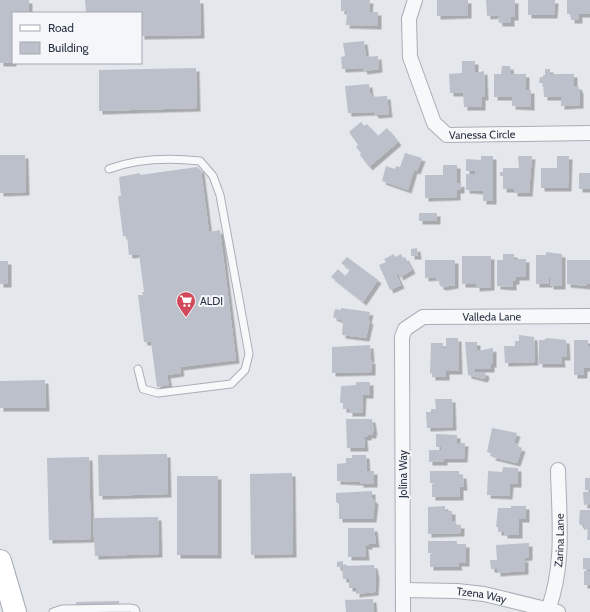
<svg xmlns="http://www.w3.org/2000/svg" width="590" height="612" font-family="Cabin,sans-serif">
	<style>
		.building { fill: #bbc0ca; filter: url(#shadow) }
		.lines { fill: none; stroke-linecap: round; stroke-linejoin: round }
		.service-casing { stroke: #a9aeb7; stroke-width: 9 }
		.minor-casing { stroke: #a9aeb7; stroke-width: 16 }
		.primary-casing { stroke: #a3abb8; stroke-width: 24 }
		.service { stroke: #f7f8fa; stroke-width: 7 }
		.minor { stroke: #f7f8fa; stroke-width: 14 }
		.primary { stroke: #fff; stroke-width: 22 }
		.labels { text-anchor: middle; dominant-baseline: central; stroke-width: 4; stroke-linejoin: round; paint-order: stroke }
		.street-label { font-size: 11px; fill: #2b3445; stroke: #f4f6f9 }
		.poi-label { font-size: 11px; fill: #2b3445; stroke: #f4f6f9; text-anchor: start }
	</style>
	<defs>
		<filter id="shadow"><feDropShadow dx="3.5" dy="3.5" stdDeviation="0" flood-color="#0004"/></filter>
	</defs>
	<rect width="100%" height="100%" fill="#e4e7ec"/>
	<!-- building -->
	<g class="building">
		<path d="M0 0H29V13H13V63H0Z"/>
		<path d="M85 0H200L201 35 141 36V13H86Z"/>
		<path d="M341 0H370L369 12H378V26L346 25 347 11H341Z"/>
		<path d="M437 0H468V15L437 16Z"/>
		<path d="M486 0H515V17H511V23H499L498 15 487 16Z"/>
		<path d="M528 0H555L554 15H528Z"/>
		<path d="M567 0H590V14H579V20H571V14H567Z"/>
		<path d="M364 41 366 57 378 56 379 69 364 71 363 68 342 69 341 57 345 56 343 43Z"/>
		<path d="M462 61H475V73L484 71 485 97H482V107H464L463 93H450L449 74 462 73Z"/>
		<path d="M502 66H510L511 74H526V90H531V107L512 106V97H494V74H501Z"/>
		<path d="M196 68 197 108 99 111V70Z"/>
		<path d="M545 69H550V74H574V86H578L580 91V105L561 106V97H544L543 83H539L540 77H543V75H545Z"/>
		<path d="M369 84 370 93H372V97L387 96 389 114 375 115 374 112 348 113 345 86Z"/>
		<path d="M361 122 364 126 367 124 378 136 387 128 398 142 369 167 360 155 361 153 356 147 358 145 349 132Z"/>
		<path d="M405 153 422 158 417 171 414 170 408 190 382 181 386 166 395 169 396 166 400 167Z"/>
		<path d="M0 155H25L26 192 0 193Z"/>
		<path d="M481 156H493V201H483V191L466 190V174H475V171H466V159L481 160Z"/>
		<path d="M518 156H532L529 193H514V189H503V176H500V172H503V168H519Z"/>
		<path d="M557 156H569L568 188H541V168H557Z"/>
		<path d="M443 165H457V184L461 183V190H457V197L425 198V175H443Z"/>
		<path d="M197 167 201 170 209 232 220 230 236 360 180 367 181 373 167 375 169 385 157 387 151 342H144L138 295H143L142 292H144L139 254 129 255 127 236H123L118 196H121L119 177 140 173V175Z"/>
		<rect x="579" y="173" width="11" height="16"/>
		<rect x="419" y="213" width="18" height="8"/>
		<path d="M417 248 418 256H411V249Z"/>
		<path d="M546 252 562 254V286H550V278H549V284H536V255H546Z"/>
		<path d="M394 254 395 257 401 254 403 258 405 257 412 270 400 277 398 273 396 274 401 285 390 290 379 265 386 262 384 259Z"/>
		<path d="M503 254H514V259H526V277H516V281H513V287L497 286V260H503Z"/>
		<path d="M462 256H491V287L476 288V284H462Z"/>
		<path d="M347 257 378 280 363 302 331 277 338 269 345 276 350 270 341 263Z"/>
		<path d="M425 260H455V285L443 287 440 286V281H436V277L425 278Z"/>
		<path d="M567 260H590V284H587V286L567 284Z"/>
		<rect x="0" y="261" width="8" height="23"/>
		<path d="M341 308 370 312 368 320 370 321 366 338 342 335 343 321 333 317 335 309 341 310Z"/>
		<path d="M519 335 534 337 535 362 505 363 504 346H515V341H519Z"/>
		<path d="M446 338H458L459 371H446V377H432V373L430 374 431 343H443V348H446Z"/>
		<path d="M547 338 566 340 567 357H561L562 364H539V340H544Z"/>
		<path d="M574 340H588V346L590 347V368H584V375H574Z"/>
		<path d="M465 342H477V351L493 348V364H491V369H475V372H485L486 376 484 379 468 375Z"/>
		<path d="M370 345 371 359 364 361 372 360V372L332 373V347Z"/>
		<path d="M45 380 46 408H0V381Z"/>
		<path d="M356 382H370V395H363L362 413H349V409H343V403H340L341 386 356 385Z"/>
		<path d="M435 399H452L453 427 427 428 426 412H431V409H436Z"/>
		<path d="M346 419H372L374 432H373V435H368V437H364L365 448H347Z"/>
		<path d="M492 428 517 433 514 443 518 444 517 447 522 448 517 463 492 457 493 454 487 452Z"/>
		<path d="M436 434 457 435V443H465L464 459H444V462H429V450H441V447H436Z"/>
		<path d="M167 454 168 494 99 496 98 455Z"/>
		<path d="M352 455H366L367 471H374V484H360V482L337 481V464L346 463V458H352Z"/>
		<path d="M89 457 91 539 49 540 47 458Z"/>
		<path d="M503 467 518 468V484H510L509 496 487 495 488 471 502 472Z"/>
		<path d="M430 471H459V475H463L464 487H460V497H432V484L438 483H430Z"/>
		<path d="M292 473 293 554 251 555 250 474Z"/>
		<rect x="177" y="476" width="41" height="79"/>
		<rect x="585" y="478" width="5" height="12"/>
		<path d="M372 491V498L375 501 373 519H339V504L336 502V493Z"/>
		<path d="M583 492H590V504L584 505Z"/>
		<path d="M445 506V511H452V521H454L455 525H461V533L428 534V507Z"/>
		<path d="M511 506H526V519H519V535H504V532H498V527H496L498 508H511Z"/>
		<path d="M580 510H590V540H587L588 529 584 530V525H580L579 522Z"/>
		<path d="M158 517 159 554 95 556 93 518Z"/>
		<path d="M348 528H374L376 544H369V546H365L366 557H348Z"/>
		<path d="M428 541H457V544H466V563H458L459 567H430V554L437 553H428Z"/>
		<path d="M529 543V557L520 558 525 559V571L497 573V569H491L490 560H497L496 545Z"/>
		<path d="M583 558H590V570L583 569Z"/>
		<path d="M343 561V566L374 565 376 575 375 592 356 594V588H349V579H343L342 567H337V562Z"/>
		<rect x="584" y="571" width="6" height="14"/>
		<path d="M373 599 374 612H346L345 600Z"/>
		<path d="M119 601 120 612H76V602Z"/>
	</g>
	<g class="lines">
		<!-- service casing -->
		<g class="service-casing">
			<g id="service">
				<path d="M109 169C136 159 171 158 200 161L213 176 220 195 249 354 245 370 231 384 158 393 143 389 138 369"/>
				<path d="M53 612 62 609 129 608 135 609 136 612"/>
			</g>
		</g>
		<!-- minor casing -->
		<g class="minor-casing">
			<g id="minor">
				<path id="s1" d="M415 0 409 19 410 57 434 123 447 135 590 133"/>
				<path id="s2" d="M403 590 457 591 484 594 558 612"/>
				<path id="s3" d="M548 610C565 565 559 517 558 470"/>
				<path id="s4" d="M403 612 402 337 405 329 423 317 590 316"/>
			</g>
		</g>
		<!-- primary casing -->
		<g class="primary-casing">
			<path id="primary" d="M0 561 15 612"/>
		</g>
		<!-- service -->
		<use href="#service" class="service"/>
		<!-- minor -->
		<use href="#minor" class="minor"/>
		<!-- primary -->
		<use href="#primary" class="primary"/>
	</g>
	<!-- icons -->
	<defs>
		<g id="supermarket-pin" transform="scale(1)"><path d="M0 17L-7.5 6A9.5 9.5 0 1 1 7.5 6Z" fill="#d1495b" stroke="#f4f6f9"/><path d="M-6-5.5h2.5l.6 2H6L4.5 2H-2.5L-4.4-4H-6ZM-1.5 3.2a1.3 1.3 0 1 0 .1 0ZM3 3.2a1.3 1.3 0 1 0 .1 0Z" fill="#fff"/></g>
	</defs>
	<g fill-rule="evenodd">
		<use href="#supermarket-pin" x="186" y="301"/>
	</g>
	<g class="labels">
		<!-- street labels -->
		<g class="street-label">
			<text stroke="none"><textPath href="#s1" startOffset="181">Vanessa Circle</textPath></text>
			<text stroke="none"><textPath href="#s4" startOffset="374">Valleda Lane</textPath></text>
			<text transform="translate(403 474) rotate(-90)">Jolina Way</text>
			<text stroke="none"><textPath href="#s3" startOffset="71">Zarina Lane</textPath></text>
			<text stroke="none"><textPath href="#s2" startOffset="79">Tzena Way</textPath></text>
		</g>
		<!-- poi labels -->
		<g class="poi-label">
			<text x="200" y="301">ALDI</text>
		</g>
	</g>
	<!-- legend -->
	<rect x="12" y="12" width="130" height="52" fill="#f4f6f9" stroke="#a4a8b1"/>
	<rect x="20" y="25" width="20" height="6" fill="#ffffff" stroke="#a4a8b1"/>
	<text x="48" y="32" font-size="12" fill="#2b3445">Road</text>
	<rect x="20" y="42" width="20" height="12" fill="#bbc0ca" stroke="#a4a8b1"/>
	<text x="48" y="52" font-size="12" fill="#2b3445">Building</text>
</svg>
